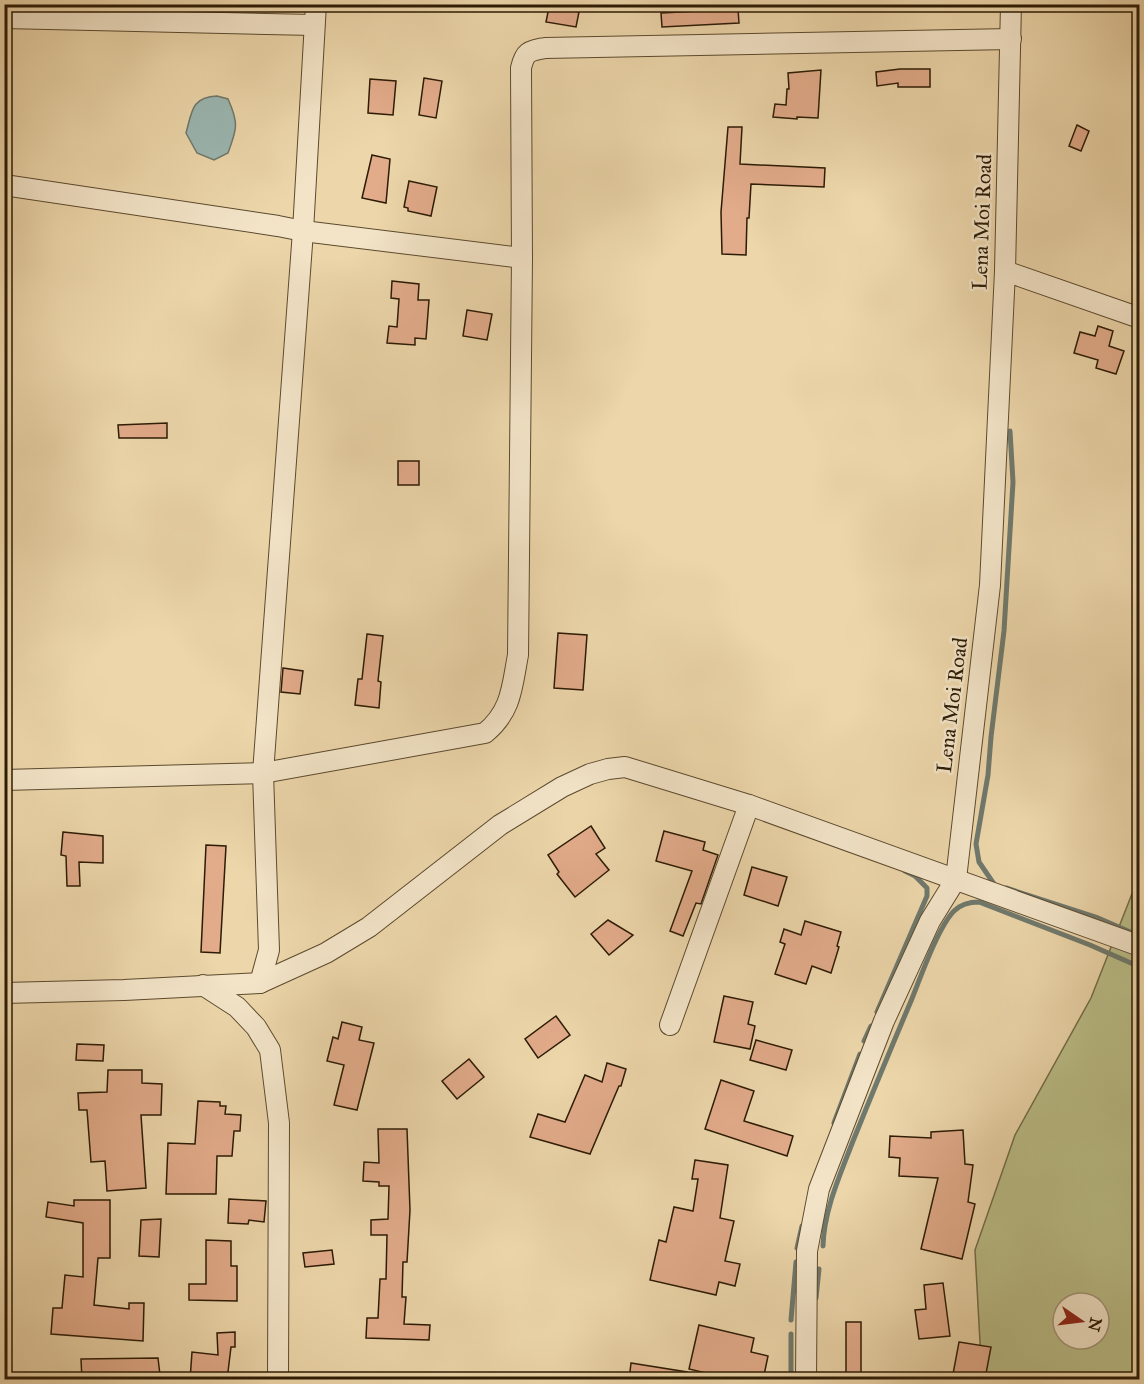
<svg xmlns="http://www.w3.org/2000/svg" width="1144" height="1384" font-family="'IM FELL Great Primer',serif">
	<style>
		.green { fill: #babd87; stroke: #736c46; stroke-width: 1.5; fill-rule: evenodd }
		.water { fill: #9bb7b2; stroke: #6f796d; stroke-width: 1.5 }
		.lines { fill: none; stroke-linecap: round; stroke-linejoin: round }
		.stream { stroke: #6f796d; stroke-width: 5 }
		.building { fill: #e2ab8a; stroke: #2c1b05; stroke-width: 1.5 }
		.minor-casing { stroke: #5c4a2e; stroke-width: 22 }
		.minor { stroke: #f3e4c8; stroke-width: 20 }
		.labels { text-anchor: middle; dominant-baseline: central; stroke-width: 5; stroke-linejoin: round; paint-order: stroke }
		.street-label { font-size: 21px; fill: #2c1b05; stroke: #f3e4c8 }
	</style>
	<rect width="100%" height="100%" fill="#ecd6aa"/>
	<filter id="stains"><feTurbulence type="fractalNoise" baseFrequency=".00333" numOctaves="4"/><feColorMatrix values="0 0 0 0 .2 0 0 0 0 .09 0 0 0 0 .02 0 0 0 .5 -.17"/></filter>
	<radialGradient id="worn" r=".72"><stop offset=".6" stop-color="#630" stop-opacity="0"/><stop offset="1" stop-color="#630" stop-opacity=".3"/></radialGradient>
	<!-- green -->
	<path class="green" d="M1139 876V1379H982L975 1250 1015 1135 1091 998ZM1063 1303H1099V1339H1063Z"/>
	<!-- water -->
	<path class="water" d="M217 96 228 99C239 123 237 129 228 153L214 160 197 153 186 133C192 112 191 97 217 96Z"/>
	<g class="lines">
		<!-- stream -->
		<g class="stream">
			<path d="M994 884 979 862 976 844 988 775 991 737 1004 631 1013 482 1010 431"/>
			<path d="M1006 888 1098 918 1135 934"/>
			<path d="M877 1012 927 896V888L915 876 905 871"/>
			<path d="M864 1041 871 1026"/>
			<path d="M834 1123 860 1054"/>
			<path d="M823 1246C824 1210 840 1175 853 1141 872 1094 891 1048 911 1001 920 979 938 927 954 911 961 904 970 902 979 902L1090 945 1140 967"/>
			<path d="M797 1248 802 1226"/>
			<path d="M816 1298 819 1269"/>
			<path d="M791 1320 796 1262"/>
			<path d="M791 1334V1380"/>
		</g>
	</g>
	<!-- building -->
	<g class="building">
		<path d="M549 7 579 12 576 27 546 22Z"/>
		<path d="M738 9 739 23 662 27 661 13Z"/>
		<path d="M900 69H930V87H898V83L877 86 876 72Z"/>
		<path d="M821 70 818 118 797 117V119L773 117 775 104 786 105 787 89H789L788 73Z"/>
		<path d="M424 78 442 81 436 118 419 115Z"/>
		<path d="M370 79 396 81 393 115 368 113Z"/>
		<path d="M1077 125 1089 131 1081 151 1069 146Z"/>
		<path d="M728 127H742L740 164 825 168 824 187 751 184 749 218H747L746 255 722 254 721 212Z"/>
		<path d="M372 155 390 159 386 203 362 198Z"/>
		<path d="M409 181 437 187 431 216 408 211V208L404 207Z"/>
		<path d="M392 281 419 284 418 300H429L426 339 415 338V345L387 343 389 326 397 327 399 299 391 298Z"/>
		<path d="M467 310 492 314 487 340 463 336Z"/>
		<path d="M1098 326 1113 331 1109 346 1124 351 1116 374 1096 368 1098 360 1074 353 1080 332 1095 336Z"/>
		<path d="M167 423V438H119L118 425Z"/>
		<rect x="398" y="461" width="21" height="24"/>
		<path d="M558 633 587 635 583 690 554 688Z"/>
		<path d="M367 634 383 636 378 681 381 682 379 708 355 705 358 679H362Z"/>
		<path d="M283 668 303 671 300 694 281 692Z"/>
		<path d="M591 826 605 848 596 854 609 870 575 897 557 874 559 872 548 855Z"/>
		<path d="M664 831 705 842 703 850 718 855 701 904 696 903 683 936 670 931 692 871 656 861Z"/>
		<path d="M63 832 103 836V863L79 862 80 886H67L66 856 61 855Z"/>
		<path d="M206 845 226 846 220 953 201 952Z"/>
		<path d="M752 867 787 877 778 906 744 895Z"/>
		<path d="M608 920 633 935 609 955 591 934Z"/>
		<path d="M805 921 841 932 837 946 839 947 831 973 812 966 806 984 775 974 785 944 780 942 784 929 801 935Z"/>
		<path d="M724 996 753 1002 748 1024 755 1026 750 1049 714 1042Z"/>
		<path d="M556 1016 570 1035 538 1058 525 1039Z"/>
		<path d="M342 1022 362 1027 359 1040 374 1043 357 1110 334 1105 344 1065 327 1061 333 1037 338 1039Z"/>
		<path d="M756 1040 792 1050 786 1070 750 1060Z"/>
		<path d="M77 1044 104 1045 103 1061 76 1060Z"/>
		<path d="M469 1059 484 1077 457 1099 442 1081Z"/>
		<path d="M607 1063 626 1069 621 1086H619L590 1154 530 1137 538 1114 565 1122 585 1075 602 1082Z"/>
		<path d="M108 1070H142V1083L162 1084 161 1115H141L146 1188 107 1191 105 1161 91 1162 87 1110H79L78 1093 107 1092Z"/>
		<path d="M721 1080 754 1091 744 1121 793 1136 787 1156 705 1129Z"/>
		<path d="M198 1101 220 1102V1106H226L225 1114 241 1115 240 1131H234L232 1156H217L216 1194H166L168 1143 195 1144Z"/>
		<path d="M378 1129H407L410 1210 407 1262H403L402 1297H406L404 1324 430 1325 429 1340 366 1338 367 1318H378L380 1279H386L387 1235H371V1220L388 1219 389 1186H379V1182L363 1181 364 1162 379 1163Z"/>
		<path d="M963 1130 965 1164 973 1165 968 1202 975 1204 962 1259 921 1249 938 1178 899 1176 900 1158 889 1157 890 1136 931 1138V1132Z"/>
		<path d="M695 1160 728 1165 720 1218 734 1221 725 1261 740 1264 735 1286 719 1282 716 1295 650 1280 659 1240 666 1242 674 1207 693 1211 698 1179H692Z"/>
		<path d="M229 1199 266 1201 264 1222 249 1220 248 1224 228 1223Z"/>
		<path d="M74 1200H110V1258H98L94 1305 129 1309V1303H144L143 1341 51 1334 53 1308H62L65 1275 83 1277V1223L46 1217 48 1202 74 1206Z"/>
		<path d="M161 1219 159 1257 139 1256 141 1220Z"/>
		<path d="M206 1240 231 1241V1266H237V1301L189 1300V1284H206Z"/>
		<path d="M332 1250 334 1264 305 1267 303 1253Z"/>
		<path d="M943 1283 950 1336 919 1339 915 1310 926 1309 924 1285Z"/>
		<rect x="846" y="1322" width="15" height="58"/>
		<path d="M699 1325 754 1338 751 1352 768 1356 763 1380H735L689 1369Z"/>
		<path d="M235 1332V1347H231L227 1380H190L192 1352 218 1355 217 1333Z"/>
		<path d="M959 1342 991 1347 985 1379 953 1374Z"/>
		<path d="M158 1358 160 1375 110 1380H82L81 1359Z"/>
		<path d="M631 1363 687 1372 686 1380H629Z"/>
	</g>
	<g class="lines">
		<!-- minor casing -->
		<g class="minor-casing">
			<g id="minor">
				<path d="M4 18 314 25"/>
				<path d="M4 185 278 226 303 231 522 258"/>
				<path d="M1005 271 1140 318"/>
				<path d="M4 780 263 773 485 733C512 711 512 686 518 655L522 258 521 68C525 51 529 51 545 48L1011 39"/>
				<path d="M260 983 269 950 263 773 303 231 316 4"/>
				<path d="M203 985 237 1007 256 1027 270 1050 279 1123 278 1380"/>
				<path d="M4 993 124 990 260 983 326 953 369 927 500 825 562 787 590 774 608 769 625 767 749 805 1140 946"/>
				<path d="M670 1025 749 805"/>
				<path d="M806 1380 807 1251 819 1189 884 1021 930 921 956 879 990 585 1005 271 1011 4"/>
			</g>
		</g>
		<!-- minor -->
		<use href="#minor" class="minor"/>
	</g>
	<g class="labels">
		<!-- street labels -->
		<g class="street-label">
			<text transform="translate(982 222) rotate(-88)">Lena Moi Road</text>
			<text transform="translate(952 705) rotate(-83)">Lena Moi Road</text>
		</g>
	</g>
	<!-- margin -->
	<rect width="1144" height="1384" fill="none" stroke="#ecd6aa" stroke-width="24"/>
	<rect x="6" y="6" width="1132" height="1372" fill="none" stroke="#2c1b05" stroke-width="3"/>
	<rect x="12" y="12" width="1120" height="1360" fill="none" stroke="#2c1b05" stroke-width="1.5"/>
	<!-- north arrow -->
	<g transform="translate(1081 1321) rotate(104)"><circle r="28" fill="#f3e4c8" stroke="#a3947a" stroke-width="1.5"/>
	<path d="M0-4.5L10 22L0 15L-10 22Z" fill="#8f2418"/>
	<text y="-9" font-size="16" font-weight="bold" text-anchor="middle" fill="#2c1b05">N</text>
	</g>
	<rect width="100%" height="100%" filter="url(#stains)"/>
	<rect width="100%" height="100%" fill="url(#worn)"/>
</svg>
